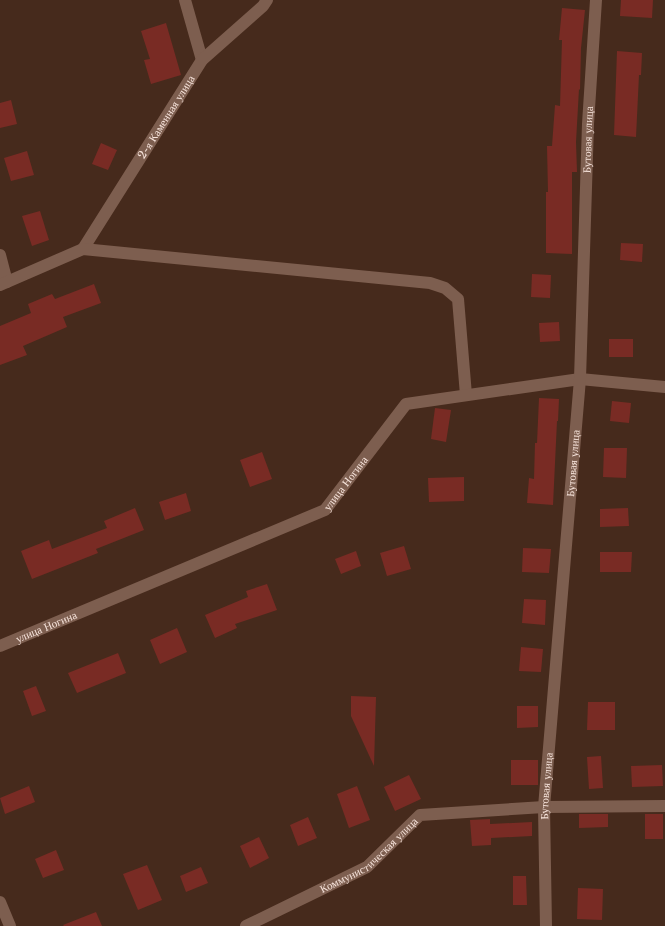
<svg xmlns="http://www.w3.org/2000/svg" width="665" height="926" font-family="'Libre Baskerville',serif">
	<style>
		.building { fill: #792b24 }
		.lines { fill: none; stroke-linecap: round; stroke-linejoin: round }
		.minor { stroke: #7d5e4f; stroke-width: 12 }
		.labels { text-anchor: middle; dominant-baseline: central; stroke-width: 3; stroke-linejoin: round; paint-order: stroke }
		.street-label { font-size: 11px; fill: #f7e4dc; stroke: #3b2013 }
	</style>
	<rect width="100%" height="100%" fill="#462a1c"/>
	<!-- building -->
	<g class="building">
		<path d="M621 0H653L652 18 620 16Z"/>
		<path d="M562 8 585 10 581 48 580 90 579 89 576 142 577 172H572V254L546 253V192H548L547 146H552L555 105 560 106 562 40H559Z"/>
		<path d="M166 23 181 75 151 84 144 60 150 59 141 31Z"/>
		<path d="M617 51 642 53 641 75H639L636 137 614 135Z"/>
		<path d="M11 100 17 124 0 128V103Z"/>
		<path d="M101 143 117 150 108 170 92 164Z"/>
		<path d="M27 151 34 175 11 181 4 158Z"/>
		<path d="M40 211 49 240 32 246 22 216Z"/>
		<path d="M621 243 643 244 642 262 620 260Z"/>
		<path d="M532 274 551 275 550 298 531 297Z"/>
		<path d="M94 284 101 303 63 317 67 327 23 346 27 355 0 365V326L31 313 28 304 52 294 55 299Z"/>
		<path d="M559 322 560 341 540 342 539 323Z"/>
		<rect x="609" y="339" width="24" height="18"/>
		<path d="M539 398 559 399 558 421H557L553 505 527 503 529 478 534 479 535 443H537Z"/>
		<path d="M612 401 631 403 629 423 610 421Z"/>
		<path d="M435 408 451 410 446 442 431 439Z"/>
		<path d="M604 448H627L626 478 603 477Z"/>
		<path d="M262 452 272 479 250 487 240 460Z"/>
		<path d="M464 477V501L429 502 428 478Z"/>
		<path d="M186 493 191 511 165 520 159 502Z"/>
		<path d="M135 508 144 530 96 549 98 553 32 579 21 551 49 540 52 549 107 528 104 521Z"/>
		<path d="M628 508 629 526 600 527V509Z"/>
		<path d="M404 546 411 569 387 576 380 553Z"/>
		<path d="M523 548 551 549 549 573 522 572Z"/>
		<path d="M356 551 361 566 341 574 335 559Z"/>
		<path d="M600 552H632L631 572H600Z"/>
		<path d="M267 584 277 610 235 624 237 628 215 638 205 615 248 597 246 591Z"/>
		<path d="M524 599 546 600 545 625 522 623Z"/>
		<path d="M177 628 187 652 160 664 150 640Z"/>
		<path d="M521 647 543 649 541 672 519 671Z"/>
		<path d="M118 653 126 673 77 693 68 673Z"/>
		<path d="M36 686 46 711 32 716 23 691Z"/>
		<path d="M351 696 376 697 374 766 351 716Z"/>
		<path d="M588 702H615V730H587Z"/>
		<path d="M517 706H538V727L517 728Z"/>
		<path d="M601 756 603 788 589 789 587 757Z"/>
		<rect x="511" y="760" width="27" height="25"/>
		<path d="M662 765 663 786 632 787 631 766Z"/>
		<path d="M409 775 421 799 395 811 384 787Z"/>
		<path d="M29 786 35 802 5 814 0 798Z"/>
		<path d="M357 786 370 820 349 828 337 794Z"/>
		<path d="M579 814H608V827L579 828Z"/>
		<rect x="645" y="814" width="18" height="25"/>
		<path d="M308 817 317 838 298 846 290 825Z"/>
		<path d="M490 819V824L532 822V836L491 838V845L472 846 470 820Z"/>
		<path d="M259 837 269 858 250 868 240 846Z"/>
		<path d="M56 850 64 870 43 878 35 859Z"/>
		<path d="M147 865 162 900 138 910 123 874Z"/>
		<path d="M201 867 208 883 186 892 180 876Z"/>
		<path d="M513 876H526L527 905H513Z"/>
		<path d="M578 888 603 889 602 920 577 919Z"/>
		<path d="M96 912 102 926H64L63 925Z"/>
	</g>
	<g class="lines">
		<!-- minor -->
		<g class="minor">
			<path d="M185 0 202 60"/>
			<path id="s1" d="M83 249 202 60 263 6 267 0"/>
			<path d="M0 255 7 282"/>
			<path d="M0 285 83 249 430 283 445 288 458 299 466 395"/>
			<path id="s2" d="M0 646 325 510 406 404 580 379 665 387"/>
			<path d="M0 902 10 926"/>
			<path id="s3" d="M246 926 367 867 420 815 544 807 665 806"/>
			<path id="s4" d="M546 926 544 807 580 379 588 124 596 0"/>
		</g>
	</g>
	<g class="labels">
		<!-- street labels -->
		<g class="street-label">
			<text stroke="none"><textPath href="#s1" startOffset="156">2-я Каменная улица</textPath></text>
			<text stroke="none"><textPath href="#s4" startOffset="788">Бутовая улица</textPath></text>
			<text stroke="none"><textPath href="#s4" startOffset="464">Бутовая улица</textPath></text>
			<text stroke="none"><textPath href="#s2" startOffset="386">улица Ногина</textPath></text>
			<text stroke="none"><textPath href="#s2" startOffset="50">улица Ногина</textPath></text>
			<text stroke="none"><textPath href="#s4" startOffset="140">Бутовая улица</textPath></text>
			<text stroke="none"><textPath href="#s3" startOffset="143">Коммунистическая улица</textPath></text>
		</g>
	</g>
</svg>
